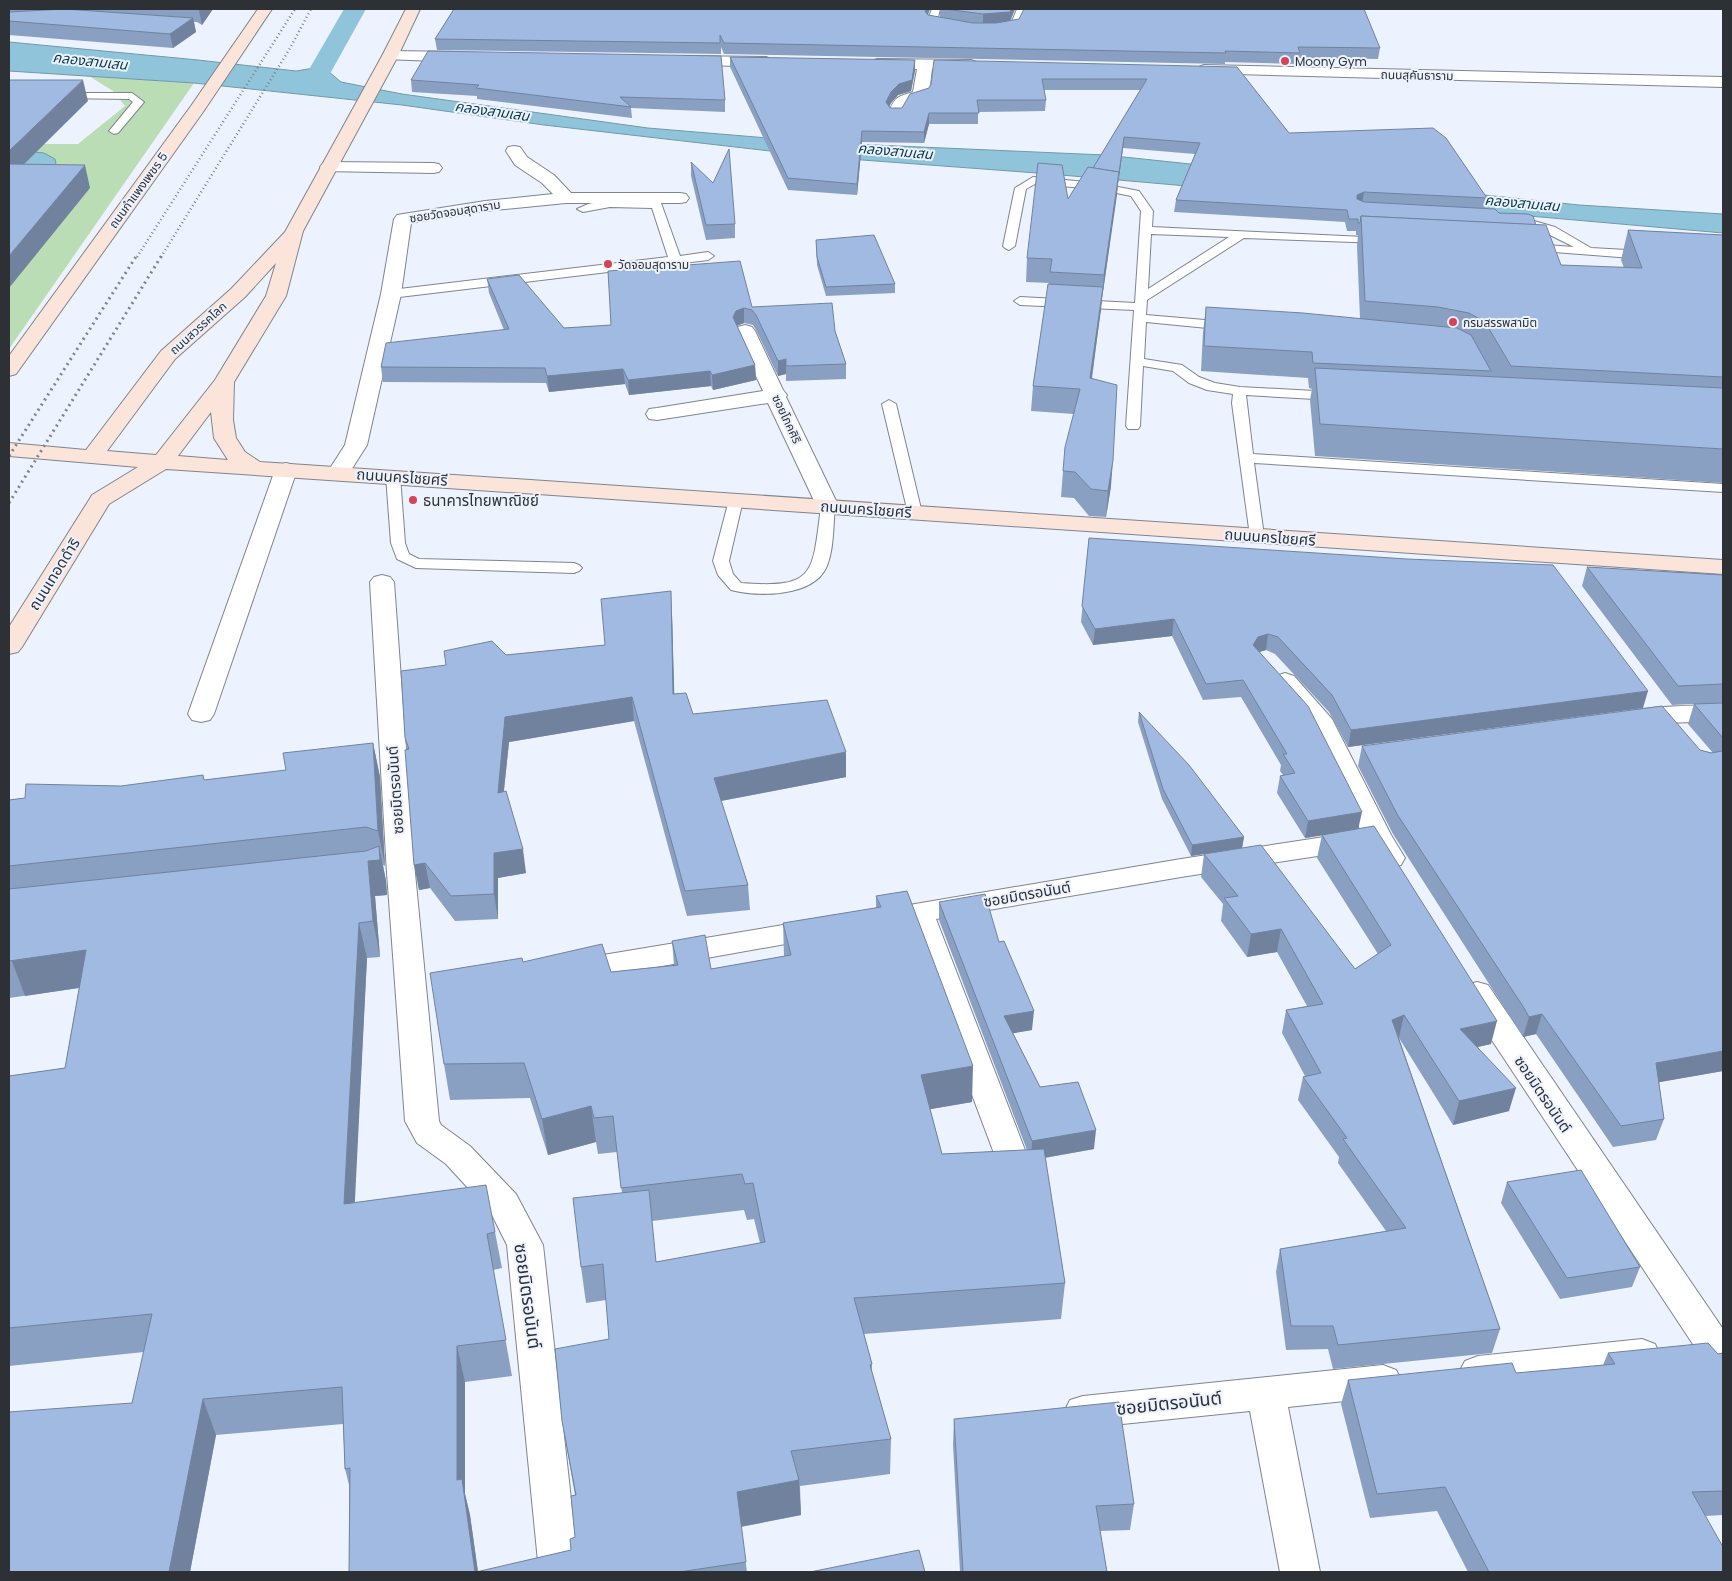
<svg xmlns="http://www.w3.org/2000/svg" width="1732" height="1581" font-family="Poppins,'Noto Sans Thai',sans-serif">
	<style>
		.green { fill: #bbddb6 }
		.water { fill: #8fc4db; stroke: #7298a9 }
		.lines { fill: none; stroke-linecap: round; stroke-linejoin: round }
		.canal { fill: #8fc4db; fill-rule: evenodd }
		.lane-casing { stroke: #7f848d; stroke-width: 2 }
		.street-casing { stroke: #7f848d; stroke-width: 2 }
		.secondary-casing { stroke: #7f848d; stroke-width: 2 }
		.lane { fill: #fff; fill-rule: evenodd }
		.street { fill: #fff; fill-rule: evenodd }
		.secondary { fill: #fbe4da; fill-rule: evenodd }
		.rail-far1 { stroke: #7f848b; stroke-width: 2.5; stroke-dasharray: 1 3; stroke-linecap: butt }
		.rail { stroke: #7f848b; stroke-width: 3; stroke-dasharray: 2 4; stroke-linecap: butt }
		.wall { fill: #8aa0c2; fill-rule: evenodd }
		.shaded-wall { fill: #71829e }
		.building { fill: #a1bae2; stroke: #71829e }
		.poi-dot { fill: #d44358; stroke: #edf3fe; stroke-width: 2 }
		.labels { text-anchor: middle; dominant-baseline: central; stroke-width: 4; stroke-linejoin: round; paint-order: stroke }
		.far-poi-label { font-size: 12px; fill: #2d3034; stroke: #edf3fe; text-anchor: start }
		.far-street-label { font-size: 12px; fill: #2d3034; stroke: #edf3fe }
		.far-water-label { font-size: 14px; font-style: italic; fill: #073848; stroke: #edf3fe }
		.street-label { font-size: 15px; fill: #2d3034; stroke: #edf3fe }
		.poi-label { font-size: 15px; fill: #2d3034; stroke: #edf3fe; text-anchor: start }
		.near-street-label { font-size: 18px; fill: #2d3034; stroke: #edf3fe }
	</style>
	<rect width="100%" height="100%" fill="#edf3fe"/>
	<!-- green -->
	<path class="green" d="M89 76 194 83 9 349V144H78L125 106 113 91Z"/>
	<!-- water -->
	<g class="water">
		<path d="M9 42 198 60 296 71 314 68 328 71 341 82 402 94 648 128 828 143 1105 155 1579 205 1723 214V233L1050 174 822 157 544 125 402 105 194 83 9 71Z"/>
		<path d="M34 152 44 153 55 159 56 163 52 168 34 175 9 154Z"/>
	</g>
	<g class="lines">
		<!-- canal -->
		<path class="canal" d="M344 9H366L321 90 312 92 303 90 300 85Z"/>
		<!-- lane casing -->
		<g class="lane-casing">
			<g id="lane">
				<path d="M932 9H940L937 21 950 24V28L929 24 927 22Z"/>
				<path d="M1017 9H1026L1018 28 997 31V27L1011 24Z"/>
				<path d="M64 93H132L144 102 118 133 114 134 109 131 133 102 129 99 60 98 59 96Z"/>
				<path d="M1033 177 1097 183 1139 191 1153 211 1152 227 1385 238 1387 240 1381 243 1244 238 1147 300 1146 315 1228 322 1234 326 1228 330 1146 322 1144 359 1182 365 1199 377 1215 383 1240 387 1333 392 1340 396 1333 400 1246 395 1253 454 1723 484V492L1254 463 1264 536 1262 539H1252L1250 536 1232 403 1233 394 1207 390 1189 383 1173 371 1143 366 1140 426 1138 429H1128L1126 426 1134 310 1020 305 1014 301 1020 297 1135 303 1141 211 1131 196 1097 189 1035 184 1026 189 1015 246 1009 250 1005 248 1003 246 1015 188ZM1151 234 1229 237 1148 289Z"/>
				<path d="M610 200 661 203 680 256 708 252 714 256 708 260 391 298 385 294 391 290 668 257 652 208 610 207 583 212 577 209 588 204Z"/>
				<path d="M1513 215 1555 227 1591 248 1645 251 1651 255 1645 259 1528 250 1526 248 1532 244 1574 247 1538 229 1509 220 1507 218Z"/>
				<path d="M889 400 896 404 922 513 920 516H910L908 513 882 404Z"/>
				<path d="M393 472 398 473 400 476 405 543 409 554 419 559 574 563 579 565 582 568 579 571 574 573 416 568 397 559 391 543 386 476 388 473Z"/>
				<path d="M736 496 741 497 743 500 729 561 733 574 741 583C817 589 812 573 821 507L823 504H833L835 507C833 526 834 551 826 568 812 597 758 597 731 590L718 575 713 561 729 500 731 497Z"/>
			</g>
		</g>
		<!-- street casing -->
		<g class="street-casing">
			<g id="street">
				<path d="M390 51 461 52 466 54 469 57 466 60 461 62 385 59 382 56 385 53Z"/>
				<path d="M684 56 766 57 771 59 774 62 771 65 766 67 679 64 676 61 679 58Z"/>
				<path d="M877 59 971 60 976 62 979 65 976 68 971 70 932 69 929 95 927 98 908 104 902 117H890L888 114C895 97 896 97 913 92L917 69 872 67 869 64 872 61Z"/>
				<path d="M1204 65 1723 77V87L1199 73 1196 70 1199 67Z"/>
				<path d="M514 146 520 147 527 157 554 175 571 193H680L686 194 689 198 686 202 680 203H566L485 211 411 223 401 294 367 445 346 478 338 480 330 478 327 473 345 445 381 294 394 219 397 215 403 214 485 201 553 194 542 183 515 165 506 151 508 147Z"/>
				<path d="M329 162 433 163 439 164 442 168 439 172 433 173 323 171 320 167 323 163Z"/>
				<path d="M745 325 752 327 755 331 783 390 787 395 786 397 839 507 836 512 828 514 820 512 817 507 768 403 657 420 649 419 646 414 649 409 657 408 763 391 735 331 738 327Z"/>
				<path d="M286 463 294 465 297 470 214 714 210 720 201 722 192 720 188 714 275 470 278 465Z"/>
				<path d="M382 575 390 577 394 582 415 873 439 1121 441 1125 470 1146 516 1194 543 1245 579 1572H539L507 1245 491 1213 446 1164 417 1143 405 1121 387 873 370 582 374 577Z"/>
				<path d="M1285 673 1294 676 1332 719 1391 835 1405 858 1401 865 1391 867 1381 865 1369 845 1367 847 1357 850 1181 877 936 919 1030 1163 1025 1172 1013 1176 1001 1172 908 924 878 929 868 926 863 919 868 912 1181 859 1357 832 1362 833 1307 722 1272 681 1276 676Z"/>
				<path d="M1723 705V721L1664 723 1633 727 1624 725 1620 719 1624 713C1656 705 1690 706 1723 705Z"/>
				<path d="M819 919 830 922 834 929 830 936 573 982 562 979 558 971 562 963 573 960Z"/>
				<path d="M1477 982 1488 985 1723 1329V1375L1710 1370 1466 1001 1462 993 1466 985Z"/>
				<path d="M1642 1339 1655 1344 1660 1355 1655 1366 1642 1371 1478 1388 1465 1383 1459 1372 1465 1361 1478 1356Z"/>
				<path d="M1383 1365 1396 1370 1402 1381 1396 1392 1383 1397 1288 1407 1320 1572H1280L1250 1411 1083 1428 1070 1424 1064 1412 1070 1400 1083 1396Z"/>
			</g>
		</g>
		<!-- secondary casing -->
		<g class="secondary-casing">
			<g id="secondary">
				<path d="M258 9H272L203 112 16 374 9 376V356L191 106Z"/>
				<path d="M406 9H420L398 56 303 231 286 296 234 382 233 420 236 438 245 452 260 462 1723 560V574L166 469 109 504 22 647 18 652 9 654V627L89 500 92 495 138 467 9 456V443L86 450 161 351 231 289 285 232 382 56ZM276 263 266 296 215 380 156 455 107 451 175 359 245 297ZM211 412 214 438 228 460 178 456Z"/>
			</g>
		</g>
		<!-- lane -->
		<use href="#lane" class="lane"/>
		<!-- street -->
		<use href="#street" class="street"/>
		<!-- secondary -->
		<use href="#secondary" class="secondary"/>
		<!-- rail-far1 -->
		<g class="rail-far1">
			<path d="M137 257 295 9"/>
			<path d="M161 257 289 50 311 9"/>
		</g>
		<!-- rail -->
		<g class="rail">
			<path d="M9 456 137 255"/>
			<path d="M9 503 162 255"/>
		</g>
	</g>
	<!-- wall -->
	<g class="wall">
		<path d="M9 9H213L202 25 197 22H194L196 32 173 48 9 35Z"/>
		<path d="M454 9H930L928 15 940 17V9H1015L1010 20 1380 48 1378 59 1299 58 1298 64 1225 62V64L724 54 721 47V54L437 50 435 39Z"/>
		<path d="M730 57 915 60V71L911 91 898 95 891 103 889 107 890 108H902L929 88 931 84 1237 67 1289 133 1487 198 1485 208 1536 225 1561 265 1624 268 1621 260 1628 230 1723 235V483L1315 456 1310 400 1312 389 1309 388 1308 378 1201 371 1203 332 1206 307 1360 319 1357 246 1358 235H1356V231H1347L1345 222 1174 212 1176 200 1195 154 1123 148 1102 299 1092 379 1111 486 1106 517 1089 516 1074 498 1061 497 1063 471 1074 414 1031 411 1033 386 1049 283 1026 282 1027 258 1068 199 1093 168 1140 90H1044L1046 100 1045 111 978 112V124H929L924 143 862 142 857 195 788 190 730 67Z"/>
		<path d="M411 80 725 100V112L631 108 632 118 477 99V96L412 92Z"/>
		<path d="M691 162 735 224V238L706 240 691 176Z"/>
		<path d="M816 240 895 284V293L826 296 817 265Z"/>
		<path d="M487 279 564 328 611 325 752 307 835 331 846 364V379L786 381V374L778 376 756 330 753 325 744 323 737 326 755 365 756 380 713 390 711 386 629 395 625 384 549 392 546 383 383 382 381 367 504 330 489 293Z"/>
		<path d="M1089 538 1643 708 1348 747 1329 712 1275 654 1266 650 1260 652 1358 829 1491 1044 1478 1047 1509 1111 1453 1125 1399 1038 1500 1329 1492 1353 1333 1369 1328 1349 1286 1350 1276 1272 1280 1249 1386 1231 1338 1163 1339 1157 1298 1100 1303 1077 1305 1076 1282 1033 1286 1010 1307 1006 1277 952 1247 957 1221 921 1223 904 1201 877 1204 854 1355 969 1378 954 1317 858 1322 835 1305 838 1277 793 1280 776 1283 775 1280 771 1281 765 1241 697 1203 700 1172 636 1093 645 1081 622Z"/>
		<path d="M1587 567 1723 575V1071L1659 1082 1664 1119 1656 1140 1613 1147 1536 1034 1523 1037 1518 1029 1393 834 1358 766 1362 746 1700 750 1713 753 1688 724 1694 704 1672 705 1582 586Z"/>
		<path d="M672 614 674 694 693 714 846 777 721 801 748 885 750 910 687 916 634 721 509 742 504 791 526 873 498 878V919L455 921 430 888 419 890 407 750 405 738 446 665 506 655 605 645Z"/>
		<path d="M1139 712 1244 837 1242 848 1191 856 1162 799 1138 722Z"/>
		<path d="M373 743 380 777 385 866 383 865 386 881 387 895 375 896 380 957 367 958 354 1202 495 1232 502 1268 493 1270 512 1376 465 1382V1494L470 1515 478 1572 571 1550 575 1537V1495L562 1421 609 1339 606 1300 586 1303 581 1267 622 1193 617 1152 598 1154 596 1142 548 1155 530 1098 450 1100 444 1064 523 962 611 972 674 965 672 941 711 969 784 956 783 923 876 908V896L972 1102 930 1109 942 1154 1027 1150 939 920V902L999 942 1032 1030 1013 1033 1040 1087 1094 1149 1045 1158 1065 1283 1061 1319 864 1334 872 1364V1374L891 1439 890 1474 800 1486 801 1515 741 1527 747 1572H349V1485L345 1469 343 1424 216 1435 190 1572H9L132 1403 144 1352 9 1366V1076L65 1068 79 988 9 998V800L121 786 204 780 286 770ZM744 1210 747 1220 754 1219 760 1243 656 1262 652 1221Z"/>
		<path d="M1507 1182 1640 1267 1632 1287 1560 1299 1501 1203Z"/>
		<path d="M1608 1353 1718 1354 1723 1353V1515L1705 1516 1723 1572H1468L1437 1511 1370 1518 1341 1404 1348 1380 1516 1373 1603 1365Z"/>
		<path d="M954 1419 1134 1504 1130 1530 1100 1531 1107 1572H960L953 1445Z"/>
	</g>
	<!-- shaded-wall -->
	<g class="shaded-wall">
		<path d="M200 9H213L202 25 199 11Z"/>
		<path d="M926 9H930L925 21V11Z"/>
		<path d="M1011 9H1015L1010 22 983 24V14Z"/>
		<path d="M193 18 196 32 173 48 170 34Z"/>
		<path d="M915 60V71L911 91 898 95 891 103 886 113V102L891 92Z"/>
		<path d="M83 80 88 101 9 179V151Z"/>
		<path d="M929 113V124L924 143V132Z"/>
		<path d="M862 131V142L857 195V184Z"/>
		<path d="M1124 137 1123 148 1118 185 1119 173Z"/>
		<path d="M85 165 90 188 9 288V256Z"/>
		<path d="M1119 172 1117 195 1102 299 1104 275Z"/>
		<path d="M1364 192 1362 204 1355 207 1357 195Z"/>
		<path d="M1103 287 1101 310 1088 403 1090 378Z"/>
		<path d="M744 308V323L736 326 733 317 736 311Z"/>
		<path d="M786 359V374L778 376V361Z"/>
		<path d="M755 365 756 380 713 390 712 375Z"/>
		<path d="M623 369 625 384 549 392 547 376Z"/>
		<path d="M710 371 711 386 629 395 628 380Z"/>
		<path d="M1113 460 1111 486 1106 517 1108 491Z"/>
		<path d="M671 591 672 614 675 718 673 694Z"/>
		<path d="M1174 619 1172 636 1093 645 1095 629Z"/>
		<path d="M1268 634 1266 650 1255 653 1253 645 1258 637Z"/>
		<path d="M1648 691 1643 708 1348 747 1351 730Z"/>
		<path d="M632 697 634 721 509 742 501 817 498 793 505 717Z"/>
		<path d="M373 743 380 777 385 866 378 831Z"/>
		<path d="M846 752V777L715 802 714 778Z"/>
		<path d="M1362 812 1358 830 1305 838 1308 821Z"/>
		<path d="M1244 837 1242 848 1191 856 1192 845Z"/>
		<path d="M379 846 386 881 387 895 375 896 380 957 373 921 368 861Z"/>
		<path d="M523 849 526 873 498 878V919L494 894V853Z"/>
		<path d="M425 863 430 888 419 890 414 865Z"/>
		<path d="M359 923 367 958 353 1240 344 1204Z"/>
		<path d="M1281 929 1277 952 1247 957 1251 934Z"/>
		<path d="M86 950 98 985 25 996 12 961Z"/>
		<path d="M1034 1011 1032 1030 1003 1035 1004 1016Z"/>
		<path d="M1542 1014 1536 1034 1523 1037 1529 1017Z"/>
		<path d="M1404 1015 1399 1038 1392 1020Z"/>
		<path d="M1497 1021 1491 1044 1454 1052 1460 1029Z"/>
		<path d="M1723 1051V1071L1649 1084 1656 1063Z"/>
		<path d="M973 1066 972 1102 920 1111 921 1075Z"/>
		<path d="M1516 1088 1509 1111 1453 1125 1459 1101Z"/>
		<path d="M591 1106 596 1142 548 1155 542 1119Z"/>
		<path d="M1096 1130 1094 1149 1031 1160 1032 1141Z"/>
		<path d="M457 1346 465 1382V1494L470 1515 478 1572H475L457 1480Z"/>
		<path d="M203 1399 216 1435 190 1572H169Z"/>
		<path d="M799 1480 801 1515 739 1527 737 1492Z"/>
	</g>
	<!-- building -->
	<g class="building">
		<path d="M65 9 193 18 170 34 9 21V12Z"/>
		<path d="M454 9H926L925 11 928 15 973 23H996L1019 19 1024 9H1364L1380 48 1298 47 1300 53 1225 51 1226 53 724 43 720 35V43L435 39Z"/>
		<path d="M945 9H1011L1010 12 983 14Z"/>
		<path d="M428 51 721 56 725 100 620 97 631 107 476 88 479 85 411 80Z"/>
		<path d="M730 57 915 60 912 80 899 84 891 92 886 102 890 108H902L910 94 929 88 931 84 934 60 1237 67 1289 133 1433 128 1446 138 1487 198 1364 192 1357 195V199L1364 202 1495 209 1499 213 1528 214 1533 216 1536 225 1361 216 1360 223H1358V219H1349L1347 210 1176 200 1200 143 1124 137 1119 173V172L1093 168 1147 79H1042L1046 100H977L979 113H929L924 132 862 131 857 184 788 178Z"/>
		<path d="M9 80H83L9 151Z"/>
		<path d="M729 149 735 224 706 225 691 162 713 183Z"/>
		<path d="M1038 163 1062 165 1068 199 1088 167 1119 172 1104 275 1050 272 1052 259 1027 258Z"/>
		<path d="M9 164 85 165 9 256Z"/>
		<path d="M1361 216 1546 225 1561 265 1642 268 1628 230 1723 235V377L1511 366 1485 322 1469 313 1438 307 1365 301Z"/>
		<path d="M874 235 895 284 826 287 817 257 816 240Z"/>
		<path d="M740 261 752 307 832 303 835 331 846 364 786 366V359L778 361 756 315 752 310 744 308 736 311 733 317 755 365 712 375 710 371 628 380 623 369 547 376 545 368 381 367 386 343 509 329 487 279 519 275 564 328 611 325 608 271Z"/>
		<path d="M1048 284 1103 287 1090 378 1117 385 1113 460 1108 491 1091 489 1075 472 1063 471 1065 447 1080 389 1033 386Z"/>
		<path d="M1206 307 1303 313 1457 328 1471 335 1491 371 1313 363 1312 352 1204 346Z"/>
		<path d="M1315 368 1723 388V449L1320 424Z"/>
		<path d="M1089 538 1407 559 1553 565 1648 691 1351 730 1332 695 1278 637 1268 634 1258 637 1253 645 1308 706 1362 812 1308 821 1280 776 1295 773 1283 754H1287L1243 680 1206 684 1174 619 1095 629 1082 606Z"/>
		<path d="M1587 567 1723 575V684L1678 686Z"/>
		<path d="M671 591 673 694 686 693 693 714 827 700 846 752 714 778 748 885 685 891 632 697 505 717 498 793 506 791 523 849 494 853V894L451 896 425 863 414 865 405 750 409 749 405 738 401 671 446 665 444 651 492 641 506 655 605 645 601 599Z"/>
		<path d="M1723 703V738L1694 704Z"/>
		<path d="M1662 706 1700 750 1711 753 1722 751 1723 749V1051L1656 1063 1664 1119 1621 1126 1542 1014 1529 1017 1524 1008 1397 814 1362 746Z"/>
		<path d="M1139 712 1189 765 1244 837 1192 845 1163 789Z"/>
		<path d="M373 743 378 831 366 827 9 866V800L25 798 26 784 121 786 203 775 204 780 286 770 283 753Z"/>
		<path d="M1374 826 1497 1021 1460 1029 1516 1088 1459 1101 1404 1015 1392 1020 1500 1329 1338 1345 1333 1326H1291L1280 1249 1406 1228 1343 1139 1347 1138 1303 1077 1321 1073 1286 1010 1323 1004 1281 929 1251 934 1224 898 1238 896 1204 854 1261 845 1355 969 1391 945 1322 835Z"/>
		<path d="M379 846 380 860 368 861 373 921 359 923 344 1204 486 1185 495 1232 487 1234 506 1340 457 1346V1480L462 1479 475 1572H349L350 1468 345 1469 342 1387 203 1399 169 1572H9V1412L132 1403 152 1314 9 1328V1076L65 1068 86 950 9 961V889L366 851Z"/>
		<path d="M907 891 973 1066 921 1075 942 1154 1044 1149 1065 1283 854 1298 872 1364 870 1365 891 1439 791 1451 799 1480 737 1492 746 1562 679 1572H476L571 1550 570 1539 575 1537 571 1496 576 1495 562 1421 555 1349 609 1339 603 1264 581 1267 573 1198 649 1190 656 1262 765 1242 753 1183 745 1184 742 1174 621 1188 613 1116 594 1118 591 1106 542 1119 524 1063 444 1064 430 973 522 958 523 962 602 944 611 972 678 965 672 941 705 935 711 969 791 955 783 923 881 907 876 896Z"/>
		<path d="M985 894 999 942 1004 941 1034 1011 1004 1016 1040 1087 1078 1082 1096 1130 1032 1141 939 902Z"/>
		<path d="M1581 1170 1640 1267 1567 1278 1507 1182Z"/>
		<path d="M1708 1343 1718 1354 1723 1353V1491L1692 1492 1723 1547V1572H1489L1445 1487 1377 1494 1348 1380 1512 1363 1516 1373 1615 1364 1608 1353Z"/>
		<path d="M1119 1402 1134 1504 1096 1506 1107 1572H963L954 1419Z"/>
		<path d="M919 1550 925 1572H810Z"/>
	</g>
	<!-- markers -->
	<g class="poi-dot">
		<circle cx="1285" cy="61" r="5"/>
		<circle cx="608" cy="264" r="5"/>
		<circle cx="1453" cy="322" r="5"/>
		<circle cx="413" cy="500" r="5"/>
	</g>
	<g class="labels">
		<!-- far-poi labels -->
		<g class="far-poi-label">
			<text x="1295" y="61">Moony Gym</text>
			<text x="618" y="264">วัดจอมสุดาราม</text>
			<text x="1463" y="322">กรมสรรพสามิต</text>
		</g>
		<!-- far-street labels -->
		<g class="far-street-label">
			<text transform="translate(1417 75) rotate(1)">ถนนสุคันธาราม</text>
			<text transform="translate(138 190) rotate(-54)">ถนนกำแพงเพชร 5</text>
			<text transform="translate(455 211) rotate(-9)">ซอยวัดจอมสุดาราม</text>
			<text transform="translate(198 328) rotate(-42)">ถนนสวรรคโลก</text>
			<text transform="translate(787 419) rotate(65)">ซอยโภคศิริ</text>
		</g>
		<!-- far-water labels -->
		<g class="far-water-label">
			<text transform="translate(90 61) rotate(6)">คลองสามเสน</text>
			<text transform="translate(492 111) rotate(8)">คลองสามเสน</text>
			<text transform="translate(895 151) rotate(5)">คลองสามเสน</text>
			<text transform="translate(1522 203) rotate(5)">คลองสามเสน</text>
		</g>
		<!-- street labels -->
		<g class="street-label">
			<text transform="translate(402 477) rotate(4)">ถนนนครไชยศรี</text>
			<text transform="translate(866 509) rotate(4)">ถนนนครไชยศรี</text>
			<text transform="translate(1270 537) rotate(4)">ถนนนครไชยศรี</text>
			<text transform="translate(54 574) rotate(-58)">ถนนเทอดดำริ</text>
			<text transform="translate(395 790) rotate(-94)">ซอยมิตรอนันต์</text>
			<text transform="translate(1027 894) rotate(-10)">ซอยมิตรอนันต์</text>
			<text transform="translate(1543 1094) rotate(56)">ซอยมิตรอนันต์</text>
		</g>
		<!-- poi labels -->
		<g class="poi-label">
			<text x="423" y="500">ธนาคารไทยพาณิชย์</text>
		</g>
		<!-- near-street labels -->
		<g class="near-street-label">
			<text transform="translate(528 1296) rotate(82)">ซอยมิตรอนันต์</text>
			<text transform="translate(1169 1403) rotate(-6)">ซอยมิตรอนันต์</text>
		</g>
	</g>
	<!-- border -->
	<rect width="1732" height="1581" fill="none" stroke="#2d3034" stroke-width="20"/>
</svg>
